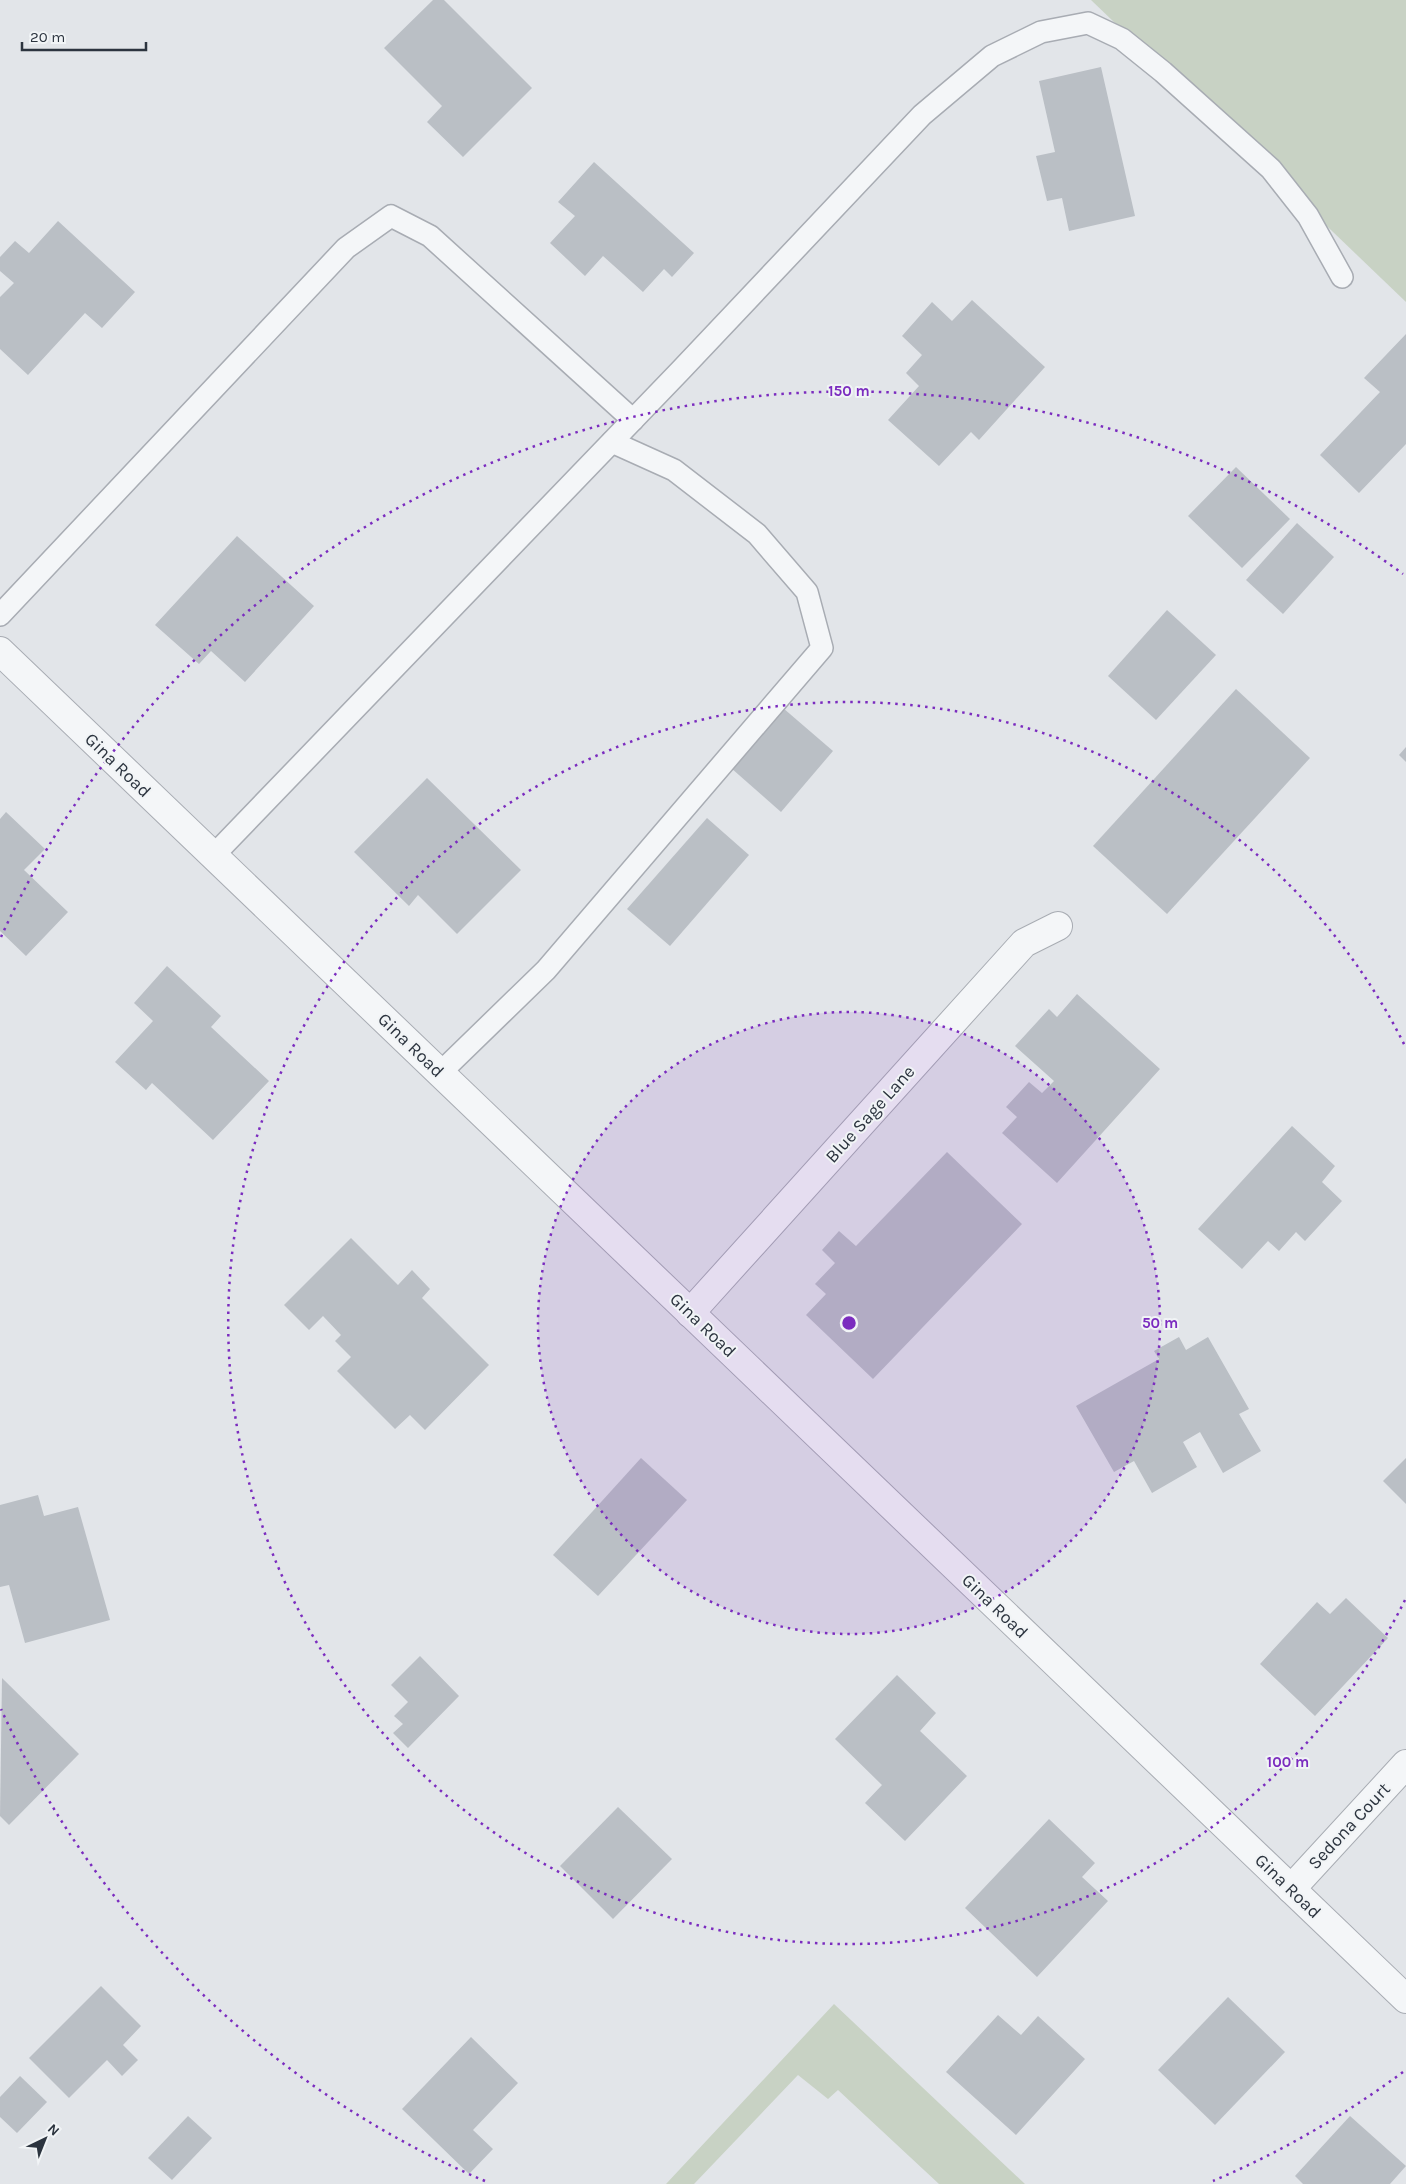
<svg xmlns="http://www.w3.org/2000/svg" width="1406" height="2184" font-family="Karla,sans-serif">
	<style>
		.green { fill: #c8d2c4 }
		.building { fill: #babfc5 }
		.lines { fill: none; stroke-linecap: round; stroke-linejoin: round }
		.service-casing { stroke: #a8acb3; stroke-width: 24 }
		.minor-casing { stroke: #a8acb3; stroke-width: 30 }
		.service { stroke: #f4f6f8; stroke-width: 21 }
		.minor { stroke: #f4f6f8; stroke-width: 28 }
		.ring { fill: none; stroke: #7b2cbf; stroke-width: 2.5; stroke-dasharray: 2.5 5 }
		.labels { text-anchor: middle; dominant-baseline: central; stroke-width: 4; stroke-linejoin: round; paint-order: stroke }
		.street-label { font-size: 18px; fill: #2c343f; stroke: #f1f4f6 }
		.centre { fill: #7b2cbf; stroke: #f1f4f6; stroke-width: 2.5 }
		.ring-label { font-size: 15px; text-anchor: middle; font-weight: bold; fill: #7b2cbf; stroke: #f1f4f6; stroke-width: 4; stroke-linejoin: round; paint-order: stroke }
	</style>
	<rect width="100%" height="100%" fill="#e2e5e9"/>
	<!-- green -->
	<g class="green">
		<path d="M1091 0H1406V302Z"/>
		<path d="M834 2004 1025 2184H939L838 2090 828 2099 798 2075 694 2184H666Z"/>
	</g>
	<!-- building -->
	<g class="building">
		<path d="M433 0H444L532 88 463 157 427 122 442 106 384 48Z"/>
		<path d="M1101 67 1135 216 1069 231 1062 198 1047 201 1036 156 1055 152 1039 81Z"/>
		<path d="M594 162 694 253 672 277 664 269 643 292 603 256 585 276 550 243 575 216 558 202Z"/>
		<path d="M58 221 135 292 102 328 85 313 28 375 0 349V297L14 283 0 271V257L15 241 29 253Z"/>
		<path d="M972 300 1045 367 979 440 971 432 939 466 888 420 919 386 906 373 922 355 902 336 932 302 952 321Z"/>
		<path d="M1406 334V444L1359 493 1320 455 1380 392 1364 378Z"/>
		<path d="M1236 467 1290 519 1242 568 1188 516Z"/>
		<path d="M1297 523 1334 557 1283 614 1246 580Z"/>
		<path d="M237 536 314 606 245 682 211 651 199 664 155 625Z"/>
		<path d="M1167 610 1216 655 1156 720 1108 676Z"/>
		<path d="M1236 689 1310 758 1167 914 1093 846Z"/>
		<path d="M783 708 833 751 781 812 731 768Z"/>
		<path d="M1406 747V762L1399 755Z"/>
		<path d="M427 778 521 870 457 934 418 895 409 906 354 852Z"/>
		<path d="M6 812 45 849 24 870 68 912 26 956 0 931V819Z"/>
		<path d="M707 818 749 855 670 946 627 909Z"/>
		<path d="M167 966 221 1016 211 1027 269 1081 213 1140 152 1083 146 1090 115 1062 153 1021 134 1003Z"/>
		<path d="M1077 994 1160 1069 1057 1183 1002 1133 1017 1117 1006 1107 1029 1082 1042 1093 1054 1081 1015 1046 1049 1009 1057 1017Z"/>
		<path d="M1292 1126 1335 1166 1322 1182 1342 1201 1305 1241 1296 1232 1279 1251 1268 1241 1242 1269 1198 1229Z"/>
		<path d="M947 1152 1022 1224 873 1379 806 1315 826 1294 815 1284 835 1263 822 1250 839 1231 856 1246Z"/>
		<path d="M351 1238 398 1285 412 1270 430 1289 422 1298 489 1365 425 1430 410 1415 395 1429 337 1371 351 1357 335 1341 341 1335 323 1316 309 1330 284 1305Z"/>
		<path d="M1179 1337 1186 1350 1208 1337 1249 1409 1239 1414 1261 1451 1223 1473 1200 1432 1183 1442 1197 1467 1152 1493 1134 1461 1114 1472 1076 1406 1159 1359 1154 1351Z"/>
		<path d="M641 1458 687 1500 598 1596 553 1555Z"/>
		<path d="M1406 1458V1504L1383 1481Z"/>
		<path d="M38 1495 44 1516 78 1507 110 1620 25 1643 9 1585 0 1587V1505Z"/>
		<path d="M1346 1598 1388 1638 1315 1716 1260 1664 1317 1602 1330 1614Z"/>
		<path d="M420 1656 459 1696 408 1748 393 1733 403 1724 394 1716 408 1702 391 1685Z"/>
		<path d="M897 1675 936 1713 920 1731 967 1776 905 1841 865 1803 882 1785 835 1739Z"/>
		<path d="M2 1678 79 1754 9 1825 0 1816Z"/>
		<path d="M618 1807 672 1859 613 1919 560 1866Z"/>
		<path d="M1049 1819 1095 1863 1082 1877 1108 1901 1037 1977 965 1908Z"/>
		<path d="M101 1986 141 2026 123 2045 138 2060 122 2076 107 2060 69 2098 29 2058Z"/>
		<path d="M1228 1997 1285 2052 1215 2125 1158 2070Z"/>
		<path d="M998 2015 1021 2035 1038 2016 1085 2059 1016 2135 946 2072Z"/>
		<path d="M471 2037 518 2083 473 2130 493 2149 469 2174 402 2109Z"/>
		<path d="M20 2076 47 2102 17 2133 0 2117V2097Z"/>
		<path d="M188 2116 212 2138 172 2180 148 2158Z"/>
		<path d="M1350 2116 1406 2166 1390 2184H1303L1295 2176Z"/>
	</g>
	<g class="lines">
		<!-- service casing -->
		<g class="service-casing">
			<g id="service">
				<path d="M0 615 346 248 391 216 430 236 633 420"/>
				<path d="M213 856 681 370 922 115 992 56 1041 32 1088 23 1122 39 1163 72 1271 169 1308 216 1342 277"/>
				<path d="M440 1073 546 970 822 648 807 592 757 534 674 470 612 442"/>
			</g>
		</g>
		<!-- minor casing -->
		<g class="minor-casing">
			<g id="minor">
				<path d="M0 651 1406 1999"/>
				<path d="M690 1313 1024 943 1058 926"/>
				<path d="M1291 1889 1406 1764"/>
			</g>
		</g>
		<!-- service -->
		<use href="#service" class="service"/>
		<!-- minor -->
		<use href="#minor" class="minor"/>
	</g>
	<!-- distance rings -->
	<circle cx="849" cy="1323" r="311" fill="#7b2cbf" fill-opacity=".12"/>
	<g class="ring">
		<circle cx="849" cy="1323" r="311"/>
		<path d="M1405 1600A621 621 0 1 1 1405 1046"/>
		<path d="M1403 2072A932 932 0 0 1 1213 2181M485 2181A932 932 0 0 1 1 1709M1 937A932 932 0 0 1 1403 574"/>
	</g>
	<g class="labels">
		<!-- street labels -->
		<g class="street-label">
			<text transform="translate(118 765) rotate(44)">Gina Road</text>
			<text transform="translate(411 1045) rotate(44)">Gina Road</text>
			<text transform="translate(870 1114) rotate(-48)">Blue Sage Lane</text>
			<text transform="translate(703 1325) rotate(44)">Gina Road</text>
			<text transform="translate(995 1606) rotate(44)">Gina Road</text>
			<text transform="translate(1349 1826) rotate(-47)">Sedona Court</text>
			<text transform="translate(1288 1886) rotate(44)">Gina Road</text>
		</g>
	</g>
	<circle cx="849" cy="1323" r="8" class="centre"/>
	<g class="ring-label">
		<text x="849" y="396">150 m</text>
		<text x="1160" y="1328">50 m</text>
		<text x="1288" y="1767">100 m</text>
	</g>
	<!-- north arrow -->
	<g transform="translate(45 2139) rotate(43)" stroke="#f1f4f6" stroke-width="4" paint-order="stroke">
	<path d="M0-4L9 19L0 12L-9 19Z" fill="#2c343f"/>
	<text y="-8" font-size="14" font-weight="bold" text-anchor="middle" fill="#2c343f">N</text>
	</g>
	<!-- scale -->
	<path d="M22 42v8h124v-8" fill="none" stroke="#2c343f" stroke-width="2.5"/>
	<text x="30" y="42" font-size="15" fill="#2c343f" stroke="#f1f4f6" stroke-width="4" paint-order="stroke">20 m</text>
</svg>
